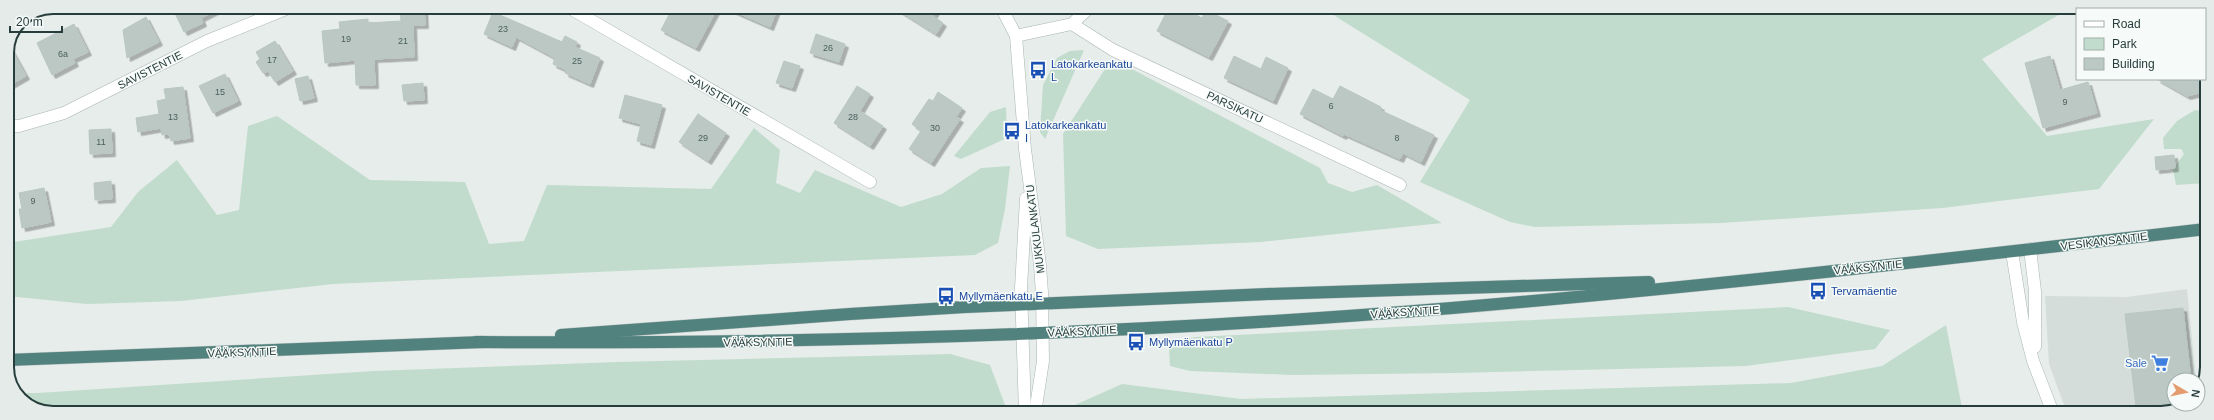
<svg xmlns="http://www.w3.org/2000/svg" width="2214" height="420" font-family="Arial,sans-serif">
	<style>
		.built { fill: #d4ddda }
		.green { fill: #c1dccc }
		.building { fill: #bbc8c4; stroke: #b9c6c2; filter: url(#shadow) }
		.lines { fill: none; stroke-linecap: round; stroke-linejoin: round }
		.minor-casing { stroke: #a9b5b3; stroke-width: 13 }
		.tertiary-casing { stroke: #a9b5b3; stroke-width: 13 }
		.trunk-casing { stroke: #c2c9c8; stroke-width: 13 }
		.minor { stroke: #fff; stroke-width: 12 }
		.tertiary { stroke: #fff; stroke-width: 12 }
		.trunk { stroke: #52827e; stroke-width: 12 }
		.labels { text-anchor: middle; dominant-baseline: central; stroke-width: 3; stroke-linejoin: round; paint-order: stroke }
		.number-label { font-size: 9px; fill: #4b605d }
		.transit-label { font-size: 11px; fill: #164399; stroke: #f6faf8; text-anchor: start }
		.street-label { font-size: 11px; fill: #263d3b; stroke: #f6faf8 }
		.shop-label { font-size: 11px; fill: #366cbe; stroke: #f6faf8; text-anchor: end }
		.rim { fill: none; stroke: #263d3b; stroke-width: 2 }
	</style>
	<defs>
		<filter id="shadow"><feDropShadow dx="3.5" dy="3.5" stdDeviation="0" flood-color="#0004"/></filter>
	</defs>
	<rect width="100%" height="100%" fill="#e6edeb"/>
	<!-- built -->
	<path class="built" d="M2187 289 2196 380H2174V404H2185L2161 413H2067L2049 364 2045 296 2127 297Z"/>
	<!-- green -->
	<g class="green">
		<path d="M1322 8H2071L1982 59 2047 136 2154 119 2099 189 1942 208 1721 223 1535 227 1510 222 1420 182 1470 100Z"/>
		<path d="M1084 50 1045 139 1040 132 1043 85 1057 58 1070 51Z"/>
		<path d="M1128 67 1320 168 1328 183 1352 192 1377 185 1442 223 1261 242 1098 249 1066 236 1063 134 1105 69Z"/>
		<path d="M1006 107 1007 138 961 159 954 156 990 112Z"/>
		<path d="M2195 110 2207 112 2206 183 2176 185 2173 169 2184 154 2181 149H2164L2163 138 2177 121Z"/>
		<path d="M277 116 370 180 465 182 489 244 524 241 547 185 711 189 754 128 780 150 776 183 800 193 815 170 901 207 942 194 981 168 1010 166 1005 209 998 243 975 255 333 284 181 301 87 304 7 296V243L111 227 138 192 177 160 217 215 239 210 248 126Z"/>
		<path d="M1788 307 1890 330 1875 349 1745 366 1455 373 1293 375 1190 371 1170 366 1169 349 1181 340 1196 337Z"/>
		<path d="M1946 325 1963 413H1057L1122 384 1241 399 1791 383 1882 366Z"/>
		<path d="M950 354 990 365 1008 413 44 412 20 399 17 393H38L374 371 618 362Z"/>
	</g>
	<!-- building -->
	<g class="building">
		<path d="M172 7H223L201 18 203 23 184 32Z"/>
		<path d="M400 7H424L425 25H413L414 57 374 59 375 85H356L355 60 325 63 322 31 340 29 339 22 368 19V23L401 21Z"/>
		<path d="M673 7H683L695 14 699 7H718L696 48 661 30Z"/>
		<path d="M724 7H778L770 27Z"/>
		<path d="M893 7H938L933 16 943 23 936 34Z"/>
		<path d="M1169 7H1180L1202 18 1206 10 1228 21 1209 57 1157 31Z"/>
		<path d="M493 12 562 42 565 36 577 42 575 47 600 58 590 84 565 73 566 70 553 64 555 58 516 37 512 47 484 34Z"/>
		<path d="M146 17 159 42 127 58 123 30Z"/>
		<path d="M74 24 88 52 73 59 75 63 52 75 37 43Z"/>
		<path d="M816 34 845 44 839 62 810 53Z"/>
		<path d="M275 41 293 71 275 82 268 71 263 73 256 62 260 59 256 52Z"/>
		<path d="M10 47 26 76 7 87V53Z"/>
		<path d="M1234 56 1261 69 1266 57 1288 68 1273 101 1224 78Z"/>
		<path d="M2050 56 2060 90 2088 82 2097 113 2043 128 2025 63Z"/>
		<path d="M784 61 800 66 792 88 776 83Z"/>
		<path d="M225 74 238 101 213 113 199 86Z"/>
		<path d="M308 76 314 98 300 101 295 79Z"/>
		<path d="M2157 79H2207V91L2187 96Z"/>
		<path d="M423 83 424 100 404 101 402 85Z"/>
		<path d="M857 86 870 94 860 111 883 126 870 146 834 123Z"/>
		<path d="M1340 86 1381 107 1380 110 1434 135 1421 162 1403 153 1400 159 1344 134 1343 136 1300 114 1313 89 1333 99Z"/>
		<path d="M183 87 190 138 171 141 169 134 162 135 161 128 138 132 136 118 159 114 157 101 166 99 164 89Z"/>
		<path d="M938 92 962 108 956 117 960 119 931 163 909 149 921 131 912 124 929 99 933 101Z"/>
		<path d="M625 95 662 105 651 145 637 141 641 124 619 118Z"/>
		<path d="M698 114 726 133 708 161 679 142Z"/>
		<path d="M111 129 112 153 90 154 89 130Z"/>
		<path d="M2174 155 2175 168 2156 170 2155 157Z"/>
		<path d="M111 181 112 199 95 200 94 183Z"/>
		<path d="M44 188 51 222 22 228 19 209H22L19 193Z"/>
		<path d="M2183 308 2191 380H2174V403L2136 407 2125 314Z"/>
	</g>
	<g class="lines">
		<!-- minor casing -->
		<g class="minor-casing">
			<g id="minor">
				<path d="M568 7 870 182"/>
				<path d="M1001 7 1016 36 1025 149 1040 265 1042 293 1043 361 1035 413"/>
				<path d="M1072 24 1113 50 1400 185"/>
				<path d="M1016 36 1072 24 1090 7"/>
				<path d="M7 126H19L64 113 207 41 291 7"/>
				<path d="M1025 413 1021 288 1026 198"/>
			</g>
		</g>
		<!-- tertiary casing -->
		<g class="tertiary-casing">
			<g id="tertiary">
				<path d="M2030 249 2035 291V347"/>
				<path d="M2012 252 2023 322 2033 361 2053 413"/>
			</g>
		</g>
		<!-- trunk casing -->
		<g class="trunk-casing">
			<g id="trunk">
				<path d="M561 335 850 314 965 307 1268 294 1649 282"/>
				<path d="M476 342C801 344 1127 335 1452 308 1704 287 1955 258 2206 229"/>
				<path d="M7 360 483 342"/>
			</g>
		</g>
		<!-- minor -->
		<use href="#minor" class="minor"/>
		<!-- tertiary -->
		<use href="#tertiary" class="tertiary"/>
		<!-- trunk -->
		<use href="#trunk" class="trunk"/>
	</g>
	<!-- icons -->
	<defs>
		<g id="bus-bare" transform="scale(1.38)"><path d="M-5-6H5V4H4V6H2V4H-2V6H-4V4H-5ZM-3.5-4V0h7V-4ZM-3.5 1.2v1.5H-2V1.2ZM2 1.2v1.5H3.5V1.2Z" fill="#1a4fb4" stroke="#f6faf8" stroke-width="2.5" paint-order="stroke"/></g>
		<g id="supermarket-bare" transform="scale(1.38)"><path d="M-6-5.5h2.5l.6 2H6L4.5 2H-2.5L-4.4-4H-6ZM-1.5 3.2a1.3 1.3 0 1 0 .1 0ZM3 3.2a1.3 1.3 0 1 0 .1 0Z" fill="#3f7fe0" stroke="#f6faf8" stroke-width="2.5" paint-order="stroke"/></g>
	</defs>
	<g fill-rule="evenodd">
		<use href="#bus-bare" x="1038" y="70"/>
		<use href="#bus-bare" x="1012" y="131"/>
		<use href="#bus-bare" x="1818" y="291"/>
		<use href="#bus-bare" x="946" y="296"/>
		<use href="#bus-bare" x="1136" y="342"/>
		<use href="#supermarket-bare" x="2160" y="363"/>
	</g>
	<g class="labels">
		<!-- number labels -->
		<g class="number-label">
			<text x="503" y="29">23</text>
			<text x="346" y="39">19</text>
			<text x="403" y="41">21</text>
			<text x="828" y="48">26</text>
			<text x="63" y="54">6a</text>
			<text x="272" y="60">17</text>
			<text x="577" y="61">25</text>
			<text x="220" y="92">15</text>
			<text x="2065" y="102">9</text>
			<text x="1331" y="106">6</text>
			<text x="173" y="117">13</text>
			<text x="853" y="117">28</text>
			<text x="935" y="128">30</text>
			<text x="703" y="138">29</text>
			<text x="1397" y="138">8</text>
			<text x="101" y="142">11</text>
			<text x="33" y="201">9</text>
		</g>
		<!-- transit labels -->
		<g class="transit-label">
			<text x="1051" y="64">Latokarkeankatu<tspan x="1051" dy="13">L</tspan></text>
			<text x="1025" y="125">Latokarkeankatu<tspan x="1025" dy="13">I</tspan></text>
			<text x="1831" y="291">Tervamäentie</text>
			<text x="959" y="296">Myllymäenkatu E</text>
			<text x="1149" y="342">Myllymäenkatu P</text>
		</g>
		<!-- street labels -->
		<g class="street-label">
			<text transform="translate(150 70) rotate(-27)">SAVISTENTIE</text>
			<text transform="translate(719 95) rotate(30)">SAVISTENTIE</text>
			<text transform="translate(1235 107) rotate(25)">PARSIKATU</text>
			<text transform="translate(1035 229) rotate(-97)">MUKKULANKATU</text>
			<text transform="translate(2104 241) rotate(-7)">VESIKANSANTIE</text>
			<text transform="translate(1868 267) rotate(-6)">VÄÄKSYNTIE</text>
			<text transform="translate(1405 312) rotate(-4)">VÄÄKSYNTIE</text>
			<text transform="translate(1082 331) rotate(-3)">VÄÄKSYNTIE</text>
			<text transform="translate(758 342) rotate(-1)">VÄÄKSYNTIE</text>
			<text transform="translate(242 352) rotate(-2)">VÄÄKSYNTIE</text>
		</g>
		<!-- shop labels -->
		<g class="shop-label">
			<text x="2147" y="363">Sale</text>
		</g>
	</g>
	<!-- crop -->
	<path d="M0 0H2214V420H0ZM53 14H2161A39 39 0 0 1 2200 53V367A39 39 0 0 1 2161 406H53A39 39 0 0 1 14 367V53A39 39 0 0 1 53 14Z" fill="#e5ebe9" fill-rule="evenodd"/>
	<path class="rim" d="M53 14H2161A39 39 0 0 1 2200 53V367A39 39 0 0 1 2161 406H53A39 39 0 0 1 14 367V53A39 39 0 0 1 53 14Z"/>
	<!-- legend -->
	<rect x="2076" y="8" width="130" height="72" fill="#f6faf8" stroke="#a3aeac"/>
	<rect x="2084" y="21" width="20" height="6" fill="#ffffff" stroke="#a3aeac"/>
	<text x="2112" y="28" font-size="12" fill="#263d3b">Road</text>
	<rect x="2084" y="38" width="20" height="12" fill="#c1dccc" stroke="#a3aeac"/>
	<text x="2112" y="48" font-size="12" fill="#263d3b">Park</text>
	<rect x="2084" y="58" width="20" height="12" fill="#bbc8c4" stroke="#a3aeac"/>
	<text x="2112" y="68" font-size="12" fill="#263d3b">Building</text>
	<!-- north arrow -->
	<g transform="translate(2186 392) rotate(99)"><circle r="19" fill="#f6faf8" stroke="#a3aeac"/>
	<path d="M0-3L7 15L0 10L-7 15Z" fill="#e49b6d"/>
	<text y="-6" font-size="11" font-weight="bold" text-anchor="middle" fill="#263d3b">N</text>
	</g>
	<!-- scale -->
	<path d="M10 26v6h52v-6" fill="none" stroke="#263d3b" stroke-width="2"/>
	<text x="16" y="26" font-size="12" fill="#263d3b" stroke="#f6faf8" stroke-width="3" paint-order="stroke">20 m</text>
</svg>
